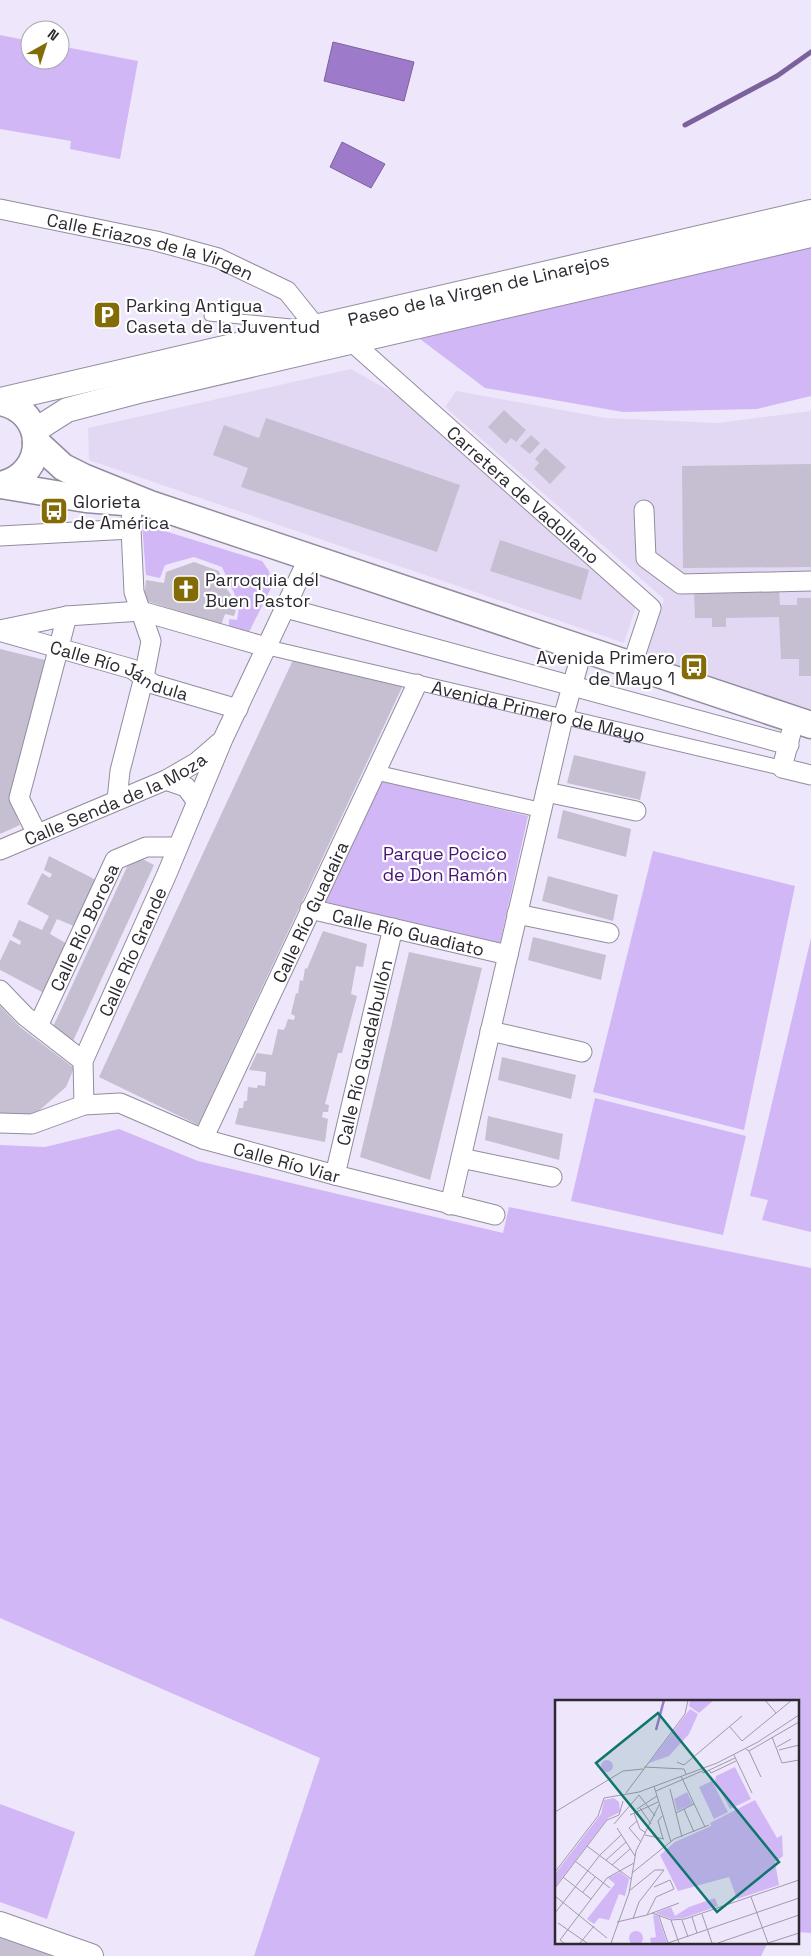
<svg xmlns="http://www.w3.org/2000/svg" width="811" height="1956" font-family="'Space Grotesk',sans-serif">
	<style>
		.built { fill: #e3d8f3 }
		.green { fill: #d2b7f7 }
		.water { fill: #9e7aca; stroke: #7c629c }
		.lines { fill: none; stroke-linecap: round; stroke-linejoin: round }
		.stream { stroke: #7c629c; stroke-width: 5 }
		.building { fill: #c6bed1 }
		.service-casing { stroke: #938c9e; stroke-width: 11 }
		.pedestrian-casing { stroke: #938c9e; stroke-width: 16 }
		.minor-casing { stroke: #938c9e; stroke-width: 21 }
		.tertiary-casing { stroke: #938c9e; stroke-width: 26 }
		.secondary-casing { stroke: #938c9e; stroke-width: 29 }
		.service { stroke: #fff; stroke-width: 9 }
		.pedestrian { stroke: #fff; stroke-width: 14 }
		.minor { stroke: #fff; stroke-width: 19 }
		.tertiary { stroke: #fff; stroke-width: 24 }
		.secondary { stroke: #fff; stroke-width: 26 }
		.labels { text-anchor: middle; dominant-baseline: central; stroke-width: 4.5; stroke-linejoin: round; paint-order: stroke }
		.street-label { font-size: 18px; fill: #2c2930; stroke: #fff }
		.poi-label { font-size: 18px; fill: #2c2930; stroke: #fff; text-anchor: start }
		.park-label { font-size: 18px; fill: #471273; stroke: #fff }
		.inset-river { fill: none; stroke: #9e7aca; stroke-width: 2.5 }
		.inset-road { fill: none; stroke: #a09aa9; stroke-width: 1 }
		.view { fill: #0f766e; fill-opacity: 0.15; stroke: #0f766e; stroke-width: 2.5 }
		.inset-edge { fill: none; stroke: #2c2930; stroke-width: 2.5 }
	</style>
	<rect width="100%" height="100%" fill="#eee6fa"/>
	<!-- built -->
	<g class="built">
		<path d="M351 369 411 403 636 607 624 643 89 460 88 428Z"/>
		<path d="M456 391 606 418 718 423 811 411V714L697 678 646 653 664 599 445 407Z"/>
	</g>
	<!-- green -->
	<g class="green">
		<path d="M0 35 30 41V60H60V46L138 61 120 159 70 149 71 141 0 129Z"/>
		<path d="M811 243V396L757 409 623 412 485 388 420 339Z"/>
		<path d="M142 524 262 561 269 571 272 586 249 632 229 626V619L237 620 239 608 232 604 235 595 222 567 194 557 165 565 160 578 146 575Z"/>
		<path d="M382 781 528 816 500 943 325 902Z"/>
		<path d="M653 851 795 886 744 1130 593 1092Z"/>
		<path d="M811 938V1232L762 1220 768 1200 750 1196Z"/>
		<path d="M595 1098 746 1136 723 1235 571 1201Z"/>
		<path d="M119 1129 198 1161 503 1233 509 1207 811 1268V1933L797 1932V1701H556V1942H768L761 1956H254L320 1758 0 1618V1145L45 1147Z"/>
		<path d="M0 1804 75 1832 47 1919 0 1902Z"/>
	</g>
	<!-- water -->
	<g class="water">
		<path d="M333 42 414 62 404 101 324 81Z"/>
		<path d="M342 142 385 164 371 188 330 167Z"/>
	</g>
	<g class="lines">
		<!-- stream -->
		<path class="stream" d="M685 125 777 76 811 52"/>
	</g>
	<!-- building -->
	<g class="building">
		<path d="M504 410 526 430 516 442 511 438 506 444 488 427Z"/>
		<path d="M266 418 460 485 437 552 241 487 248 468 213 455 224 425 259 438Z"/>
		<path d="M531 435 540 443 530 454 520 446Z"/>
		<path d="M545 448 566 467 550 484 534 469 539 463 535 459Z"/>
		<path d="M811 464V567L683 568 682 466Z"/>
		<path d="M500 540 589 570 581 600 490 571Z"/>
		<path d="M194 562 219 571 223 583 231 595 225 606 236 610 234 616 225 614 221 625 144 600 146 580 164 583 166 572Z"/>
		<path d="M779 591 780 605H797V598H811V676H799V659H781L779 617 726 618V627H712V618H695L694 593Z"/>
		<path d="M0 649 45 660 10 800 20 825 0 834Z"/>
		<path d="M293 660 403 685 198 1125 99 1077Z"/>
		<path d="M574 755 646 772 640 800 567 783Z"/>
		<path d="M563 810 631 829 626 857 557 838Z"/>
		<path d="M133 854 154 865 73 1041 51 1031Z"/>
		<path d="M49 856 98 881 76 927 57 919 50 934 69 945 46 994 0 970V961L10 940 20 945 21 941 12 936 19 920 42 930 49 916 27 904 42 873 50 878 52 874 44 870Z"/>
		<path d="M548 876 618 895 613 921 542 901Z"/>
		<path d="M323 931 367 944 363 967 356 966 351 994 357 996 342 1053H338L325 1104 329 1105 328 1112H323L322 1117 328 1119 325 1142 235 1124 239 1108H243L244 1101H247L248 1087 257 1088 258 1085 265 1086 266 1072 249 1070 257 1053 272 1055 278 1029 283 1030 285 1028 288 1019 294 1020 295 1016 291 1014 296 993 298 994 300 980 303 981 305 968 307 969Z"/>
		<path d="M533 937 606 955 601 980 528 960Z"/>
		<path d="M409 952 482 968 430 1180 360 1157Z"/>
		<path d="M0 1006 20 1027 74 1068 66 1087 34 1115 0 1114Z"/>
		<path d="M502 1057 576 1075 571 1099 498 1080Z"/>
		<path d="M488 1116 563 1134 559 1160 485 1140Z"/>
		<path d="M0 1936 55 1956H0Z"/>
	</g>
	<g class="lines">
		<!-- service casing -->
		<g class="service-casing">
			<path id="service" d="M209 316 291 324"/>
		</g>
		<!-- pedestrian casing -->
		<g class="pedestrian-casing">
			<g id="pedestrian">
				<path id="s1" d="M266 647 782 768"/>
				<path d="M374 772 541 810"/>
			</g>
		</g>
		<!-- minor casing -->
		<g class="minor-casing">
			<g id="minor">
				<path id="s2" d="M0 209 156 241 218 258 287 291 324 337"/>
				<path id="s3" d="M351 341 651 608 632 665"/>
				<path d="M644 510 646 558 681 584 811 581"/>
				<path d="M0 536 131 529"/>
				<path d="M286 608 789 745"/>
				<path d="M0 630 67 616 141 611 266 647"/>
				<path id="s4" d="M2 632 132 669 153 684 238 709"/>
				<path d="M791 733 782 768 811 775"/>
				<path d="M166 780 186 787 197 802"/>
				<path d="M546 792 636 811"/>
				<path d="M117 800 120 771 144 677 151 641 134 592 131 529 132 503"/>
				<path d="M37 834 19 798 67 616"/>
				<path id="s5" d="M0 850 166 780 197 762 219 743"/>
				<path id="s6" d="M310 909 508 955"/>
				<path d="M517 914 609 933"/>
				<path d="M0 990 25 1016 83 1061"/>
				<path id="s7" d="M38 1026 115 860 146 847H178"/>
				<path d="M490 1031 582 1052"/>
				<path id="s8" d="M84 1105 83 1061 166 876 223 739 309 557"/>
				<path id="s9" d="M0 1123 32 1124 84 1105 120 1103 203 1139 335 1175 495 1215"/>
				<path id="s10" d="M203 1139 417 684"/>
				<path d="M461 1158 552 1177"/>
				<path id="s11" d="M335 1175 393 928"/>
				<path d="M450 1205 563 718 583 648"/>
			</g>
		</g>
		<!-- tertiary casing -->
		<g class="tertiary-casing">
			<g id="tertiary">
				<path id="s12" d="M0 400 811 212"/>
				<path d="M34 431 67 410 143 390 811 235"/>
				<path d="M0 1924 91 1956"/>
			</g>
		</g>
		<!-- secondary casing -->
		<g class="secondary-casing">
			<g id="secondary">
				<path d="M0 402C48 411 48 475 0 485"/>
				<path d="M36 442 63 467 83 477 150 504 811 725"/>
				<path d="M1 485 86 499 124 502"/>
			</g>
		</g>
		<!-- service -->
		<use href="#service" class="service"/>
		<!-- pedestrian -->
		<use href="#pedestrian" class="pedestrian"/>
		<!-- minor -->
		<use href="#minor" class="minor"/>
		<!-- tertiary -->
		<use href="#tertiary" class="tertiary"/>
		<!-- secondary -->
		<use href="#secondary" class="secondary"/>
	</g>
	<!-- icons -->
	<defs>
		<g id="parking-square" transform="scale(1.4375)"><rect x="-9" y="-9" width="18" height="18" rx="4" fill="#836c07" stroke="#fff"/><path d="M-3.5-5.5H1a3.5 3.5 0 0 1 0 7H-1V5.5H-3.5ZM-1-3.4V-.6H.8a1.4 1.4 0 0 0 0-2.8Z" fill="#fff"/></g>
		<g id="bus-square" transform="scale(1.4375)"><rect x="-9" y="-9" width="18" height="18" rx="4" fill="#836c07" stroke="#fff"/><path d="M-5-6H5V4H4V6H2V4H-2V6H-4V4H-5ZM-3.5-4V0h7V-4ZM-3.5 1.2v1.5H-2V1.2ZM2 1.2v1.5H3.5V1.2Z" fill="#fff"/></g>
		<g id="church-square" transform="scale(1.4375)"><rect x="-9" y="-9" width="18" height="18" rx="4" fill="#836c07" stroke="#fff"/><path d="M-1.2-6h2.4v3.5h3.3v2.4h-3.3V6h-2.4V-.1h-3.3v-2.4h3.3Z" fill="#fff"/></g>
	</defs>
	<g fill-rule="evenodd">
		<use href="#parking-square" x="107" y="315"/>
		<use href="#bus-square" x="54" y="511"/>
		<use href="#church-square" x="186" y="589"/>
		<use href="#bus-square" x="694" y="667"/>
	</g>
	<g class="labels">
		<!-- street labels -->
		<g class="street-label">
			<text stroke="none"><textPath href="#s2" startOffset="155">Calle Eriazos de la Virgen</textPath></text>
			<text stroke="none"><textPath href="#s12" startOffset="491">Paseo de la Virgen de Linarejos</textPath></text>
			<text stroke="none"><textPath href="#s3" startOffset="231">Carretera de Vadollano</textPath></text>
			<text stroke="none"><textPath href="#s4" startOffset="124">Calle Río Jándula</textPath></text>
			<text stroke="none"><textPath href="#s1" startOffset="280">Avenida Primero de Mayo</textPath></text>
			<text stroke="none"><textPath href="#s5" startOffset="126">Calle Senda de la Moza</textPath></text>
			<text stroke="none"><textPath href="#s10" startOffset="251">Calle Río Guadaira</textPath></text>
			<text stroke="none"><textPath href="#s7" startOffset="109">Calle Río Borosa</textPath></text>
			<text stroke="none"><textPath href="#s6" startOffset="101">Calle Río Guadiato</textPath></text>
			<text stroke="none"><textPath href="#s8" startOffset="164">Calle Río Grande</textPath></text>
			<text stroke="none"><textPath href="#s11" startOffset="126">Calle Río Guadalbullón</textPath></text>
			<text stroke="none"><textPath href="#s9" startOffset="301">Calle Río Viar</textPath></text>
		</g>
		<!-- poi labels -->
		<g class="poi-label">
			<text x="126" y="305">Parking Antigua<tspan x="126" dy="21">Caseta de la Juventud</tspan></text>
			<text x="73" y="501">Glorieta<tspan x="73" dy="21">de América</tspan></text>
			<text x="205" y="579">Parroquia del<tspan x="205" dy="21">Buen Pastor</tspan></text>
			<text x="675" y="657" text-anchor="end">Avenida Primero<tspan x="675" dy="21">de Mayo 1</tspan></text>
		</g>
		<!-- park labels -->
		<g class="park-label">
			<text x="445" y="853">Parque Pocico<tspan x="445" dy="21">de Don Ramón</tspan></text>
		</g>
	</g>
	<!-- overview -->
	<g transform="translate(555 1700)">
		<rect width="244" height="244" fill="#eee6fa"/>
		<path d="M135 0H159L144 13 134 6ZM135 9 143 14 134 34 114 56 94 63ZM46 66a6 6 0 1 1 12 0a6 6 0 1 1-12 0ZM180 67 196 99 175 109 160 81 161 76ZM157 81 173 112 159 119 144 87ZM132 92 138 104 122 111 119 99ZM59 98 64 102 65 112 53 118 0 187V174L46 114 49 100ZM200 100 222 138 227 135 228 156 220 162 224 185 182 199 174 177 123 191 105 155 120 142 156 126 155 123ZM65 172 74 179 70 196 64 194 54 220 44 218 39 224 32 219 60 184 53 178ZM160 198 163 206 129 218 116 219 100 213 116 207 120 216 134 207ZM98 215 103 216 112 243H96L95 238 101 237ZM74 238a7 7 0 1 1 14 0a7 7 0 1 1-14 0Z" fill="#d2b7f7"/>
		<path class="inset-river" d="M101 30 109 0"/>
		<path class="inset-road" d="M210 0 221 13M175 27 187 41 237 0M217 37 227 63 244 60M222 47 236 39M191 49 194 51 244 22M224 50 244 45M194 51 206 77M179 55 197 93M122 62 129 65 187 16M89 67 129 69 131 74M154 70 156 73 181 61M147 71 148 73 180 58M126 76 150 127M99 86 116 142M115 89 127 137M101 91 147 71M71 93 130 14 133 0M84 95 100 116M85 108 96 124M82 109 102 96M129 109 139 132M0 112 68 71 88 69M79 113 85 129 91 133M121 113 139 104M75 115 103 102M107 116 103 121 108 139M82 121 74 128 86 142M59 124 84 95M62 128 80 156M90 135 109 139M32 146 76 179M51 160 71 142M20 161 55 188M57 165 75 149M0 172 43 116 49 98 84 92 162 63 203 42 244 15M77 173 119 139 154 125M8 177 36 199M0 188 52 120 64 115 68 101M74 191 100 170H109L84 202 78 219M28 192 40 177M0 196 52 238M196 197 213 243M0 213 45 155 66 135M97 213 116 220 130 219 244 180M147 214 157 243M92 215 101 197 119 189 115 180 99 187M104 216 113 243M137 217 142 233M116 220 124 243M127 220 133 237M62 222 92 215 124 203M3 223 32 243M9 243 5 240 52 178 79 163M25 243 39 226M56 243 74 193 81 151 104 105M113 243 244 198M163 243 244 215M213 243 244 233"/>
		<path class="view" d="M103 13 224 162 162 212 41 63Z"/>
		<rect width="244" height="244" class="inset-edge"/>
	</g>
	<!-- north arrow -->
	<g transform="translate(45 45) rotate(39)"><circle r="24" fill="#ffffff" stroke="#aba9ac"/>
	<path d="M0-4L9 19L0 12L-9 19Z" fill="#836c07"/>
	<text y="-8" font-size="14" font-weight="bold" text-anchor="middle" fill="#2c2930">N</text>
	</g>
</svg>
